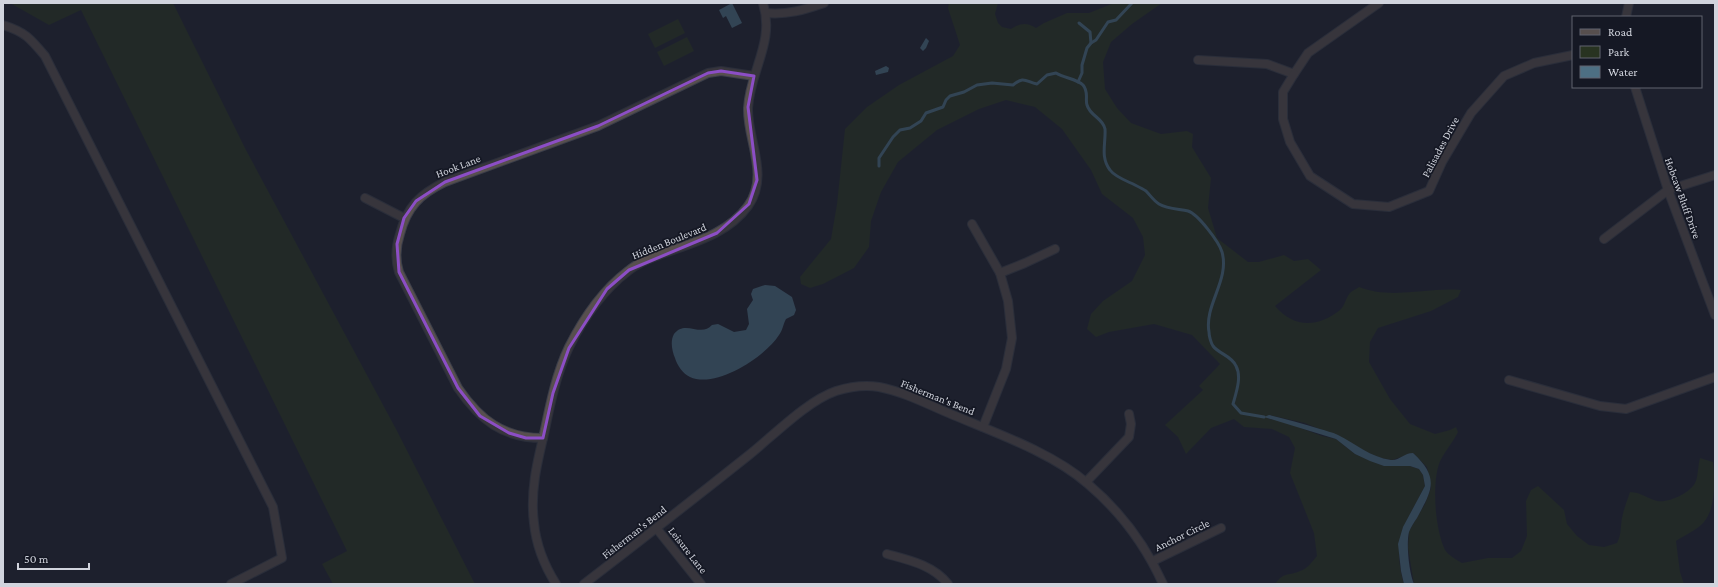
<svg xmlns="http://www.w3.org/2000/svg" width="1718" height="587" font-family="'Crimson Pro',serif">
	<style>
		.green { fill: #283321 }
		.water { fill: #4d6f83 }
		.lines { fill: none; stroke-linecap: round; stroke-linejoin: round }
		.stream { stroke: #4d6f83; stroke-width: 3 }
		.street-casing { stroke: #3b3e4a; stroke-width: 10 }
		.street { stroke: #574f4e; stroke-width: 8 }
		.marked { fill: none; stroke: #8c4ec5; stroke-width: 3; stroke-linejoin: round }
		.labels { text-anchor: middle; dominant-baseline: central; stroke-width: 3.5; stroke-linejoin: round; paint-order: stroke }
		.street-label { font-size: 11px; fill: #d1d4dd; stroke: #151824 }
	</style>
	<rect width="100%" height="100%" fill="#1e212e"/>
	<!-- green -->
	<g class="green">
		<path d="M10 3H173L246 150 396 429 475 584H333L322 564 347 551 81 10 49 25Z"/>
		<path d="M949 3H998L995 14 998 23 1002 27 1011 29C1020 23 1027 22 1036 28L1044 23 1067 13H1089L1114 3H1162L1132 24 1111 42 1103 62 1105 89 1117 108 1131 123 1161 134 1187 131 1193 134 1192 147 1211 178 1208 208 1217 238 1248 262H1259L1284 255 1294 261 1308 259 1321 270 1275 306C1294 328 1317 328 1340 310 1345 306 1346 296 1351 292 1353 290 1357 289 1359 287 1392 300 1427 287 1461 290L1458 297 1431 311 1378 328 1370 342 1369 362 1390 399 1410 424 1435 434 1450 430 1456 427 1458 432C1453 443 1443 453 1439 464 1432 486 1435 529 1445 550 1448 555 1457 560 1462 563L1488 558H1512L1521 551 1527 536 1526 501 1531 490 1538 486 1564 510 1567 524 1577 536 1589 545 1604 547 1617 543C1622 533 1620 528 1622 518 1624 508 1627 501 1630 492 1642 493 1643 496 1654 500 1665 505 1689 494 1695 483 1698 479 1698 464 1700 458L1713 462C1715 479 1716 508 1704 522 1699 529 1683 536 1676 541L1680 572 1684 584H1414L1408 548 1409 531 1425 504 1431 488 1427 467 1413 453 1392 460 1381 458 1368 453 1350 442 1305 423 1269 415 1268 419 1279 420 1322 436 1336 439 1355 454 1384 466H1410L1419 469 1423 475 1425 486C1405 525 1391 539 1404 584H1275C1285 571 1286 577 1300 571 1307 569 1312 562 1317 556L1314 533 1290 473 1295 448 1289 437 1272 429 1244 427 1234 419 1211 428 1186 454 1178 437 1165 425 1203 390 1199 386 1220 364 1192 335 1154 324 1109 332 1096 337 1087 329 1091 314 1103 301 1132 281 1145 255 1143 237 1133 218 1102 194 1091 170 1062 129 1035 107 1006 100 979 109 937 130 898 162 881 192 871 221 869 247 854 268 823 284 810 288 801 284 800 277 831 239 837 204 845 129 867 107 899 85 953 56 960 45 948 8Z"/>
		<path d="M678 19 685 33 655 48 648 34Z"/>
		<path d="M687 37 694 51 664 66 657 52Z"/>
	</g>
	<!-- water -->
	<g class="water">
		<path d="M732 3 742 23 732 28 726 16 723 18 719 10Z"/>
		<path d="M926 38 929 41 926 48 923 51 920 48Z"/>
		<path d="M886 66 889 68 888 72 876 75 875 71Z"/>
		<path d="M765 285 775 286 792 297 796 310 794 315 786 319C783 324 783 330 779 335 765 357 716 389 690 377 683 374 677 365 675 358 672 351 670 341 674 334 685 319 701 338 712 325L718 324 734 332 746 330 749 324 747 309 753 300 751 294 753 289Z"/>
		<path d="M1269 415C1287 419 1303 424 1320 429 1326 431 1332 432 1338 435 1356 444 1370 457 1391 460 1399 461 1404 453 1413 453 1440 478 1432 490 1417 518 1414 522 1411 527 1409 532 1406 543 1409 573 1414 584H1404L1401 571 1398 544 1403 527 1425 486 1423 475 1419 469 1410 466H1384L1370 461 1355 454 1336 439 1264 417Z"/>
	</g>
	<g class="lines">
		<!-- stream -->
		<g class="stream">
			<path d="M1079 23 1090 32 1091 43"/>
			<path d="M1078 82 1082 73V65L1087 48 1091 43 1096 40 1108 22 1116 20 1132 3"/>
			<path d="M879 166V158L893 137 900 130 910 128 921 121 926 113 943 107 946 100 950 96 964 92 977 85 992 83 1013 85C1024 76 1025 81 1037 84L1047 75 1056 73C1064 78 1077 79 1083 85 1089 92 1085 99 1087 105 1090 116 1103 118 1105 129 1106 143 1100 157 1110 170 1115 177 1127 181 1135 185 1139 187 1143 189 1146 191 1150 195 1154 201 1159 204 1167 209 1179 209 1188 211 1198 214 1219 242 1222 252 1230 280 1204 305 1209 332 1209 336 1211 343 1213 346 1219 354 1232 356 1236 366 1242 377 1236 393 1233 404L1241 413 1264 417"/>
		</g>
		<!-- street casing -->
		<g class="street-casing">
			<g id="street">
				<path d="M766 13C787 15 804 10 824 3"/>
				<path d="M1626 17 1629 3"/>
				<path d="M3 25C25 32 30 38 45 56L273 507 282 558 231 584"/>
				<path d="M1198 60 1267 64 1294 74 1308 53 1379 3"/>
				<path d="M1294 74 1283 92V119L1290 142 1310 176 1353 204 1389 207 1429 191 1442 162 1471 113 1504 76 1534 63 1573 55"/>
				<path d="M1635 87 1668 190 1715 315"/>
				<path d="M365 198 404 218"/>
				<path d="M972 224 1000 273 1008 301 1012 338 1006 369 983 427"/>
				<path d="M1604 239 1668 190 1715 175"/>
				<path d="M1000 273 1025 263 1055 249"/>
				<path d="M1509 380 1600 406 1626 409 1715 377"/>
				<path d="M543 438C503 438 480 420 458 388L399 272C395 259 396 246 400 234 407 207 420 194 445 182L598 126 708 73 721 71 754 76"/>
				<path d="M1086 482 1129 437 1131 424 1129 414"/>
				<path d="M657 529 701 584"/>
				<path d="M887 554C909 560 933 565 948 584"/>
				<path d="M1153 561 1221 528"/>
				<path d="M556 584C544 565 536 544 534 523 530 492 537 463 544 434 550 405 556 374 569 347 583 319 603 290 628 271 636 264 648 259 659 255 691 243 727 235 748 206 770 175 747 140 748 108 750 70 775 43 763 3"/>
				<path d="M584 584C640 541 695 498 749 455 774 435 807 401 836 391 849 387 866 385 879 387 905 392 929 405 953 415 996 433 1053 453 1088 484 1121 512 1145 544 1163 584"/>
			</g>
		</g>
		<!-- street -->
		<use href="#street" class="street"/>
	</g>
	<!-- marked area -->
	<path d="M0 0H1718V587H0ZM721 71 754 76 748 107 757 180 749 204 717 233 629 270 607 289 569 348 553 393 543 438H526L509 433 480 416 458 388 399 272 397 244 404 218 416 201 445 182 598 126 708 73Z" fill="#1e212e" fill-opacity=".55" fill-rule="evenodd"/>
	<path class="marked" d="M721 71 754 76 748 107 757 180 749 204 717 233 629 270 607 289 569 348 553 393 543 438H526L509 433 480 416 458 388 399 272 397 244 404 218 416 201 445 182 598 126 708 73Z"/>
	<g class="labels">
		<!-- street labels -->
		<g class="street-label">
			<text transform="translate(1440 147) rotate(-62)">Palisades Drive</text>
			<text transform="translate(458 166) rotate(-21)">Hook Lane</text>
			<text transform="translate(1683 198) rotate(70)">Hobcaw Bluff Drive</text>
			<text transform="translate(669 241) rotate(-22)">Hidden Boulevard</text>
			<text transform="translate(938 397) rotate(22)">Fisherman's Bend</text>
			<text transform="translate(634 532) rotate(-38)">Fisherman's Bend</text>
			<text transform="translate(1182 535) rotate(-26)">Anchor Circle</text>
			<text transform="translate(688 550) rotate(52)">Leisure Lane</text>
		</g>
	</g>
	<!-- border -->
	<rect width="1718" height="587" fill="none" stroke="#d1d4dd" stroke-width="8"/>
	<!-- legend -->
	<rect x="1572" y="16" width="130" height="72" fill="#151824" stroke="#60636e"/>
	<rect x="1580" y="29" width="20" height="6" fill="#574f4e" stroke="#60636e"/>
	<text x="1608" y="36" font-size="12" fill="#d1d4dd">Road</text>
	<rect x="1580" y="46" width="20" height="12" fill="#283321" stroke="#60636e"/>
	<text x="1608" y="56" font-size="12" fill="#d1d4dd">Park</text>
	<rect x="1580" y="66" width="20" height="12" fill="#4d6f83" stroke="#60636e"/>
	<text x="1608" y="76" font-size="12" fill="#d1d4dd">Water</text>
	<!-- scale -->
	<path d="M18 563v6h71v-6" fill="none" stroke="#d1d4dd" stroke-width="2"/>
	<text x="24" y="563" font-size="12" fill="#d1d4dd" stroke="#151824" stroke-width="3" paint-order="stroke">50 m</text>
</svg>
